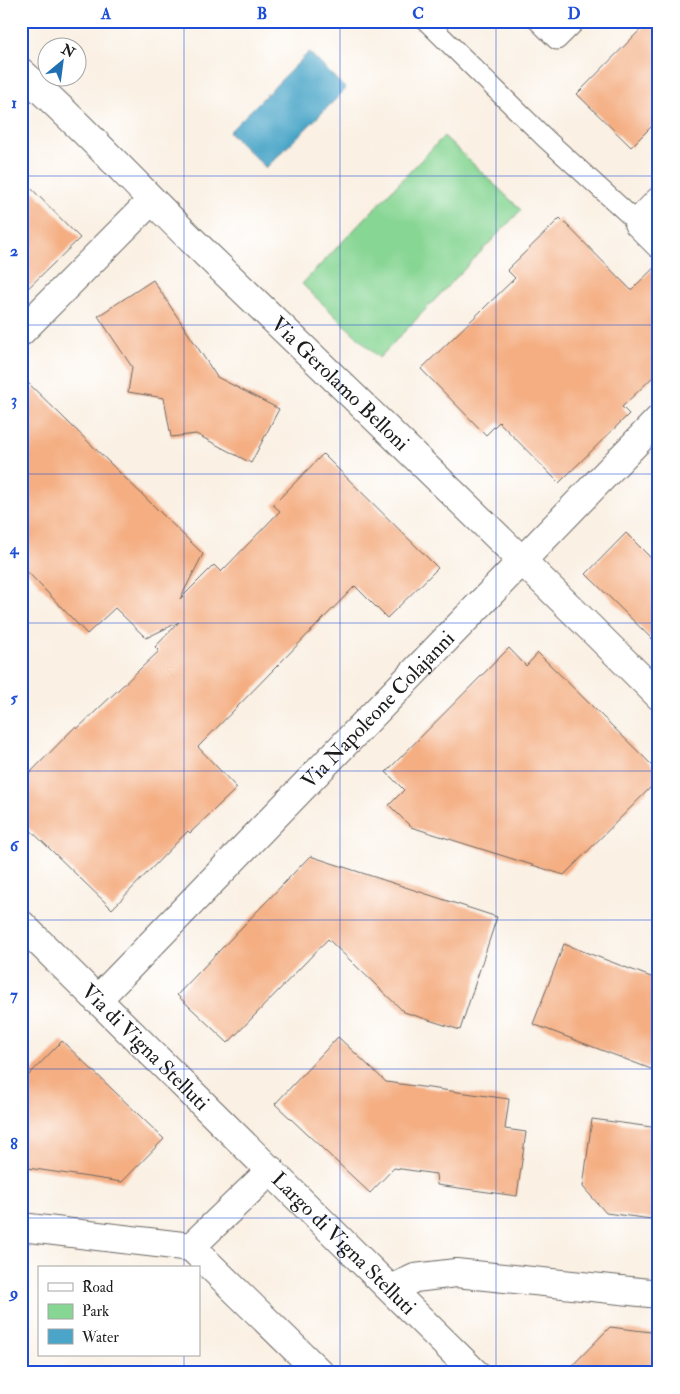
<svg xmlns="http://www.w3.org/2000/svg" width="680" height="1394" font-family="'IM FELL Double Pica',serif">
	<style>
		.green { fill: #88d694; stroke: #527958 }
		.water { fill: #4aa5c8; stroke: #336072 }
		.building { fill: #f4ae82 }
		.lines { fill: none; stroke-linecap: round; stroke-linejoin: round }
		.lane-casing { stroke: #6a6662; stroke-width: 21 }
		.street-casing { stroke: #6a6662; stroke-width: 30 }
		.secondary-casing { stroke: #6a6662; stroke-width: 30 }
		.lane { stroke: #fff; stroke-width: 19 }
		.street { stroke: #fff; stroke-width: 28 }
		.secondary { stroke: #fff; stroke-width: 28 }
		.grid { fill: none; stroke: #1d4ed8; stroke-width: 1; stroke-opacity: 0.55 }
		.labels { text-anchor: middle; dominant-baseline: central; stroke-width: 4; stroke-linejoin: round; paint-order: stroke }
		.street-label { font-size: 21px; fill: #1c1c1c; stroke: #fff }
		.neatline { fill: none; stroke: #1d4ed8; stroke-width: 2 }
		.grid-label { font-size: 16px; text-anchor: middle; font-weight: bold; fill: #1d4ed8 }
	</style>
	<rect width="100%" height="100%" fill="#fff"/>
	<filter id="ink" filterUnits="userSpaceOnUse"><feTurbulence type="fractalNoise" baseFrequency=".02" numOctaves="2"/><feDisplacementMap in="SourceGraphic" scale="10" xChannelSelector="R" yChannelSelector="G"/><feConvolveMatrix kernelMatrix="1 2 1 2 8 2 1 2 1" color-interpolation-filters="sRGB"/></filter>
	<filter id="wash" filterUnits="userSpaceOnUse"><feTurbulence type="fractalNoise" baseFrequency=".0096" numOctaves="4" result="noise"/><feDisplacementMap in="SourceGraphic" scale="20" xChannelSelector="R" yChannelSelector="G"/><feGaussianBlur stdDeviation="1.12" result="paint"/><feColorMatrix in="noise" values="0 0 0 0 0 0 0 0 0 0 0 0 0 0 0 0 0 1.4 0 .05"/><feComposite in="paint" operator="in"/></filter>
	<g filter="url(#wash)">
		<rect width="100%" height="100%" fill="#faf0e3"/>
		<!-- green -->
		<path class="green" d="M444 136 521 210 379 358 302 284Z"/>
		<!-- water -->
		<path class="water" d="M309 52 346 89 266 168 229 132Z"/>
		<g id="blocks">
			<!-- building -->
			<g class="building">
				<path d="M649 21H659V119L631 147 577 94Z"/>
				<path d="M21 178 80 238 21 295Z"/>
				<path d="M560 218 631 290 659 263V371L622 407 629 414 559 483 499 422 486 435 421 369 515 278 507 270Z"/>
				<path d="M153 280 217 377 279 409 251 463 196 434 171 437 164 398 128 392 132 367 98 316Z"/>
				<path d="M21 376 203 554 180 599 214 565 221 572 280 511 273 505 323 454 438 568 387 618 355 586 198 747 237 788 190 833 188 831 112 909 21 821V782L75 727 77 729 159 651 155 647 179 622 146 638 115 608 87 634 21 565Z"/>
				<path d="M626 533 659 566V646L586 574Z"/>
				<path d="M509 648 526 666 538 653 659 772V779L564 875 411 827 389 805 404 790 386 772Z"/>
				<path d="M310 856 497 917 460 1030 404 1012 328 939 228 1043 177 995Z"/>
				<path d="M564 944 659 980V1072L533 1024Z"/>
				<path d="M338 1037 386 1082 509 1099 505 1129 526 1132 517 1196 437 1185 436 1174 394 1168 370 1193 275 1104Z"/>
				<path d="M62 1041 164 1139 122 1182 21 1167V1083Z"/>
				<path d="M592 1119 659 1128V1220L606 1213 583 1187Z"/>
				<path d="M610 1327 659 1333V1373H565Z"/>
			</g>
		</g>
	</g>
	<g filter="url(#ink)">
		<use href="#blocks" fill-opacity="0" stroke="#6a6662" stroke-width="1"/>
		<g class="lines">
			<!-- lane casing -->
			<g class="lane-casing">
				<g id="lane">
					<path d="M426 21 546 139 638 223"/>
					<path d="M538 21 557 40 576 21"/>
				</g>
			</g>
			<!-- street casing -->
			<g class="street-casing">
				<g id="street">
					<path id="s1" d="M21 72C86 129 144 194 206 254 358 401 510 547 659 696"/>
					<path d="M659 201 638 223 659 244"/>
					<path d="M21 332 151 201"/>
					<path id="s2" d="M97 1000 659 419"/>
					<path d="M21 1227 191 1247"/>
					<path d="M191 1247 320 1373"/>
					<path d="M191 1247 271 1170"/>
					<path d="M391 1289 415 1278 456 1273 659 1294"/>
				</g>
			</g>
			<!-- secondary casing -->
			<g class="secondary-casing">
				<g id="secondary">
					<path id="s3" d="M21 924 475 1373"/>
				</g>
			</g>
			<!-- lane -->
			<use href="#lane" class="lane"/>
			<!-- street -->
			<use href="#street" class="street"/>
			<!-- secondary -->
			<use href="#secondary" class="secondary"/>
		</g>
	</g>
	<!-- grid -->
	<path class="grid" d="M184 21V1268M340 21V1373M496 21V1373M21 176H659M21 325H659M21 474H659M21 623H659M21 771H659M21 920H659M21 1069H659M21 1218H659M184 1355V1373"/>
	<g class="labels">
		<!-- street labels -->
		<g class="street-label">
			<text stroke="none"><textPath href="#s1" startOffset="446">Via Gerolamo Belloni</textPath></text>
			<text stroke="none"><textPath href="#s2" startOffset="404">Via Napoleone Colajanni</textPath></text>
			<text stroke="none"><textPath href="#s3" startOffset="175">Via di Vigna Stelluti</textPath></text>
			<text stroke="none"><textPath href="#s3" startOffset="454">Largo di Vigna Stelluti</textPath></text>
		</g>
	</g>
	<!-- margin -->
	<rect width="680" height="1394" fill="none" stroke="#fff" stroke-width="55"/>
	<!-- legend -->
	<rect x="38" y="1266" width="162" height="90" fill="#ffffff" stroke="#a4a4a4"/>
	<rect x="48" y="1283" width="25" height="8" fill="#ffffff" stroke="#a4a4a4"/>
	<text x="82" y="1292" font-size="15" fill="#1c1c1c">Road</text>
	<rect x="48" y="1304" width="25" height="15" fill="#88d694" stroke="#a4a4a4"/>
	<text x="82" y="1316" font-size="15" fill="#1c1c1c">Park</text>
	<rect x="48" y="1329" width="25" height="15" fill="#4aa5c8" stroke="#a4a4a4"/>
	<text x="82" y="1342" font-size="15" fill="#1c1c1c">Water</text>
	<!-- north arrow -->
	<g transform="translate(62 62) rotate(29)"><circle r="24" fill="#ffffff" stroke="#a4a4a4"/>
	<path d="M0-4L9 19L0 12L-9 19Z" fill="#1f6fb2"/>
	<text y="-8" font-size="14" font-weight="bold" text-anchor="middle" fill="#1c1c1c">N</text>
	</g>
	<rect x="28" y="28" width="624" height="1338" class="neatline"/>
	<g class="grid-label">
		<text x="106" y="19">A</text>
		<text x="262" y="19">B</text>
		<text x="418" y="19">C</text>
		<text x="574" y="19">D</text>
		<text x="14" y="108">1</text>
		<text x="14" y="256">2</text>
		<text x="14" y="405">3</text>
		<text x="14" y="554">4</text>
		<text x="14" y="703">5</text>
		<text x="14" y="851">6</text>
		<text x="14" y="1000">7</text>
		<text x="14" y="1149">8</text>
		<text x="14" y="1298">9</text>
	</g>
</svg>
